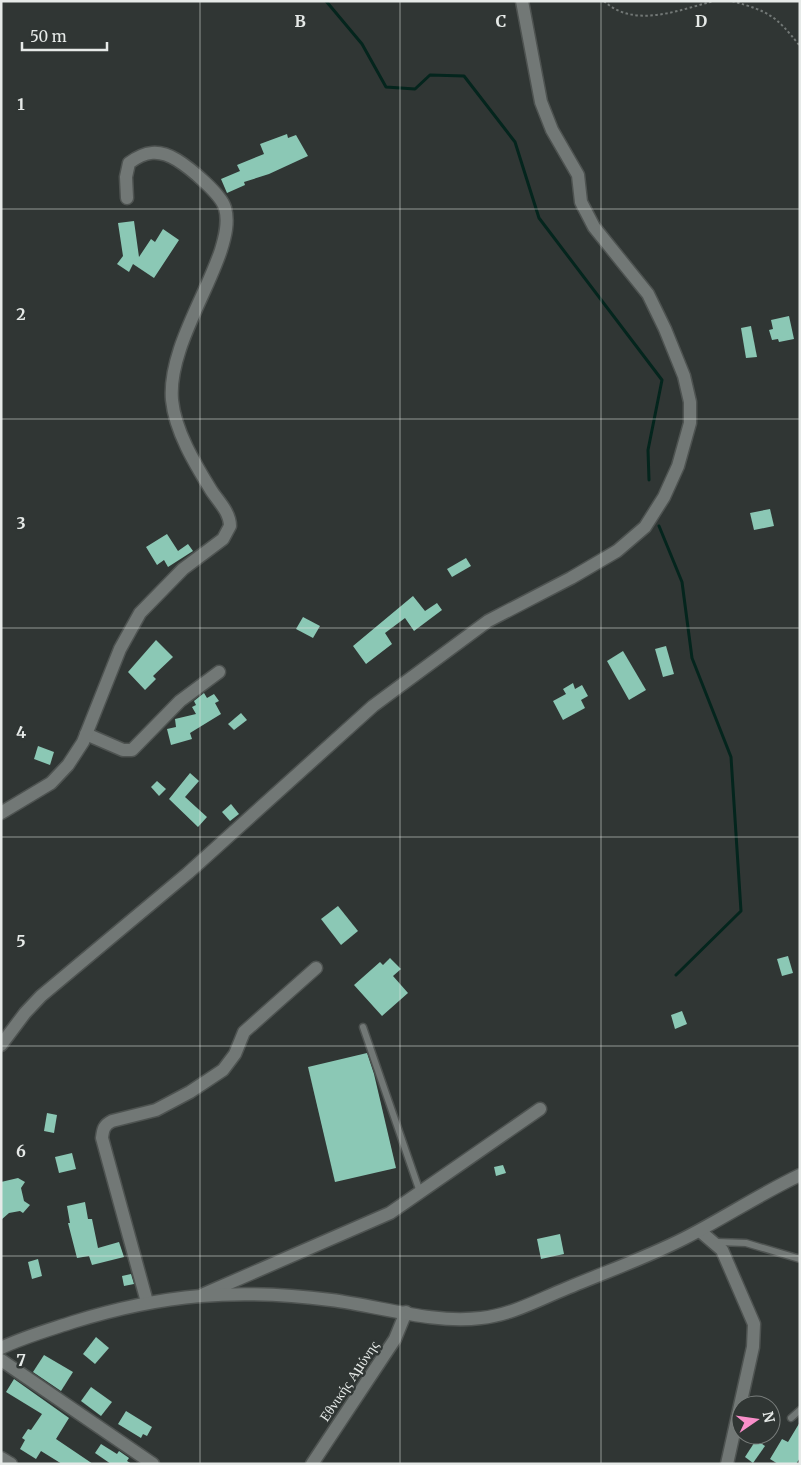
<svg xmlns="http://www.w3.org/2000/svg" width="801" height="1465" font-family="Merriweather,serif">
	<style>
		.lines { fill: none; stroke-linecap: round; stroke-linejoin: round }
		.stream { stroke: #04251d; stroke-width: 3 }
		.building { fill: #8bc8b5 }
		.service-casing { stroke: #4e5351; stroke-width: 9 }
		.minor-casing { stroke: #4e5351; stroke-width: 15 }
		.tertiary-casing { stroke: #4e5351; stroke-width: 15 }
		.path { stroke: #727876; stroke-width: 2; stroke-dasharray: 2.5 2.5; stroke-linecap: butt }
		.service { stroke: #727876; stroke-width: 6 }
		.minor { stroke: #727876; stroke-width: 12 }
		.tertiary { stroke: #727876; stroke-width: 12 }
		.grid { fill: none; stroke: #e6eae8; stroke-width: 1; stroke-opacity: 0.55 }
		.labels { text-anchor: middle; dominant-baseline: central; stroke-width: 5; stroke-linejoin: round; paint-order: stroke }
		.street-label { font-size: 14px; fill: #e6eae8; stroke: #303634 }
		.grid-label { font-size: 16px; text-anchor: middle; font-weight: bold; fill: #e6eae8; stroke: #303634; stroke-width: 5; stroke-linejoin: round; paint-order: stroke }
	</style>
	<rect width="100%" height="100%" fill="#303634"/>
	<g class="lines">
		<!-- stream -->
		<g class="stream">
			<path d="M326 1 362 44 386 87 415 89 430 75 464 76 515 142 539 218 662 380 648 450 649 480"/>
			<path d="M659 526 682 582 692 658 731 757 741 911 676 975"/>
		</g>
	</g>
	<!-- building -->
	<g class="building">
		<path d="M287 134 288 138 296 135 308 156 269 174 244 182 245 185 227 193 221 179 240 171 237 165 264 154 260 144Z"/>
		<path d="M134 221 139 257 151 239 155 242 163 229 179 240 154 278 133 264 129 272 117 264 123 256 118 223Z"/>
		<path d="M789 316 794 339 779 342 778 339 772 340 769 330 773 329 771 320Z"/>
		<path d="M751 326 757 357 746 358 741 328Z"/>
		<path d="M770 509 774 526 754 530 750 513Z"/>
		<path d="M167 534 178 551 188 544 193 551 168 567 164 560 157 565 146 547Z"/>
		<path d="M466 558 471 566 452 577 447 569Z"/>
		<path d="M413 596 425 611 437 603 442 610 414 631 405 618 385 633 392 644 366 664 353 646Z"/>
		<path d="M303 617 320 626 313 638 296 629Z"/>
		<path d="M156 640 173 657 153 676 156 679 145 690 128 672Z"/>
		<path d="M666 646 674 674 663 677 655 649Z"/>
		<path d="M623 651 646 690 629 700 607 661Z"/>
		<path d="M573 683 575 689 582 685 588 696 581 700 585 708 563 720 553 701 566 694 563 689Z"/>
		<path d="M204 693 207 698 214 694 219 701 215 703 221 714 190 733 192 739 171 745 167 729 176 727 175 719 196 714 192 707 196 705 194 701Z"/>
		<path d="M241 713 247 720 234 730 228 724Z"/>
		<path d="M38 746 54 752 50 765 34 759Z"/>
		<path d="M190 773 199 781 185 797 207 817 198 827 169 799Z"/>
		<path d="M157 781 166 789 159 796 151 787Z"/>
		<path d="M231 804 239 814 230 821 222 812Z"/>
		<path d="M338 906 358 931 341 945 321 919Z"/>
		<path d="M788 956 793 973 782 976 777 959Z"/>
		<path d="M390 958 401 969 393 976 408 993 382 1016 354 985 380 962 383 965Z"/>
		<path d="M682 1011 687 1024 675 1029 671 1015Z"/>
		<path d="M367 1053 374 1074 396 1168 335 1182 308 1067Z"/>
		<path d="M47 1113 57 1115 54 1133 44 1131Z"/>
		<path d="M72 1153 76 1169 59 1173 55 1157Z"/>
		<path d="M503 1165 506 1173 496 1176 494 1167Z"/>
		<path d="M18 1178 25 1182 21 1188 24 1201 30 1205 23 1213 20 1211 9 1213 1 1220V1182Z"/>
		<path d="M85 1202 88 1219H92L98 1248 119 1242 124 1257 92 1265 89 1256 77 1258 68 1223H70L67 1206Z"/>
		<path d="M560 1234 564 1254 541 1259 537 1239Z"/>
		<path d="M38 1259 42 1276 32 1279 28 1262Z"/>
		<path d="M131 1274 134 1284 124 1286 122 1276Z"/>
		<path d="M96 1337 109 1348 95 1364 83 1354Z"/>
		<path d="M44 1355 73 1372 61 1391 33 1372Z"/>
		<path d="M14 1379 69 1418 56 1439 93 1464H62L41 1451 36 1459 20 1449 25 1440 22 1438 28 1429 31 1430 42 1414 6 1392Z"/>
		<path d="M91 1387 112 1402 101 1416 81 1401Z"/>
		<path d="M126 1411 152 1427 147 1436 143 1434 141 1438 118 1424Z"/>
		<path d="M800 1422V1458L796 1464H778L770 1459 782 1439 788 1442Z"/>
		<path d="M756 1440 765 1446 753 1463 745 1457Z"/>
		<path d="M101 1444 117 1454 119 1451 129 1458 127 1461 132 1464H111L95 1453Z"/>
	</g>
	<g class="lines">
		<!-- service casing -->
		<g class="service-casing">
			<g id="service">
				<path d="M363 1027 420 1192"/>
				<path d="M717 1242 746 1243 800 1259"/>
				<path d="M791 1418 800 1410"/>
			</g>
		</g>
		<!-- minor casing -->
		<g class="minor-casing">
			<g id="minor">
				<path d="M86 734 123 750H132L180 701 219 672"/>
				<path d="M1 813 51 783 68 765 83 742 120 649 140 613 183 569 223 539 230 526C230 512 218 501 211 490 195 464 175 431 172 400 168 352 206 296 221 250 225 237 229 222 225 208 221 194 190 168 177 160 159 149 145 151 129 163L126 177 127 198"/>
				<path d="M1 1045 25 1013 41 996 188 873 373 706 488 621 571 578 617 551 645 527 664 497 678 466 690 423V402L684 376 665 329 648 294 594 227 581 202 578 175 552 130 541 102 522 1"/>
				<path d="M700 1231 722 1250 754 1324 753 1347 727 1464"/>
				<path d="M204 1294 390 1213 540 1109"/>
				<path d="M147 1302 102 1138C103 1129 104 1125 112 1121L156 1110 190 1092 223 1070 235 1054 244 1032 316 968"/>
				<path d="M1 1360 153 1464"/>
				<path d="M1 1458 11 1464"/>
				<path d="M312 1464 395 1339 406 1312"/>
			</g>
		</g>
		<!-- tertiary casing -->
		<g class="tertiary-casing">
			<path id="tertiary" d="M1 1348C24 1337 49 1330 73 1322 163 1294 237 1288 331 1300 380 1306 432 1324 481 1318 511 1315 538 1300 565 1289 605 1272 646 1258 685 1238 724 1218 760 1194 800 1175"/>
		</g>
		<!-- path -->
		<g class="path">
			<path d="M604 1C634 29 679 10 714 1"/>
			<path d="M732 1C770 12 775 15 800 46"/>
		</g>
		<!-- service -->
		<use href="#service" class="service"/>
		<!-- minor -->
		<use href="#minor" class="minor"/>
		<!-- tertiary -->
		<use href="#tertiary" class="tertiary"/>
	</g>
	<!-- grid -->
	<path class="grid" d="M200 1V1464M400 1V1464M601 1V1464M1 209H800M1 419H800M1 628H800M1 837H800M1 1046H800M1 1256H800"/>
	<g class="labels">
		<!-- street labels -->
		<g class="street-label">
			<text transform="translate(349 1381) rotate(-56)">Εθνικής Αμύνης</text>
		</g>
	</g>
	<g class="grid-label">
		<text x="300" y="27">B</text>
		<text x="501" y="27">C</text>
		<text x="701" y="27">D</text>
		<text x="21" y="110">1</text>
		<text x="21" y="320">2</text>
		<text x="21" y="529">3</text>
		<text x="21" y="738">4</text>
		<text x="21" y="947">5</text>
		<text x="21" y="1157">6</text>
		<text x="21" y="1366">7</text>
	</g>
	<!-- border -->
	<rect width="801" height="1465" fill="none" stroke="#e6eae8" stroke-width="5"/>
	<!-- north arrow -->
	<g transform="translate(756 1420) rotate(77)"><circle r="24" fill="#303634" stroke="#797e7c"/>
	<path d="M0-4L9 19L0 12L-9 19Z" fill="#f98fca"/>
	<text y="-8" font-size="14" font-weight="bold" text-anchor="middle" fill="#e6eae8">N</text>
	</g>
	<!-- scale -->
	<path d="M22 42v8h85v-8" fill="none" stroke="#e6eae8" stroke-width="2.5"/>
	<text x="30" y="42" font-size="15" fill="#e6eae8" stroke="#303634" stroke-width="4" paint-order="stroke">50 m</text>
</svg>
